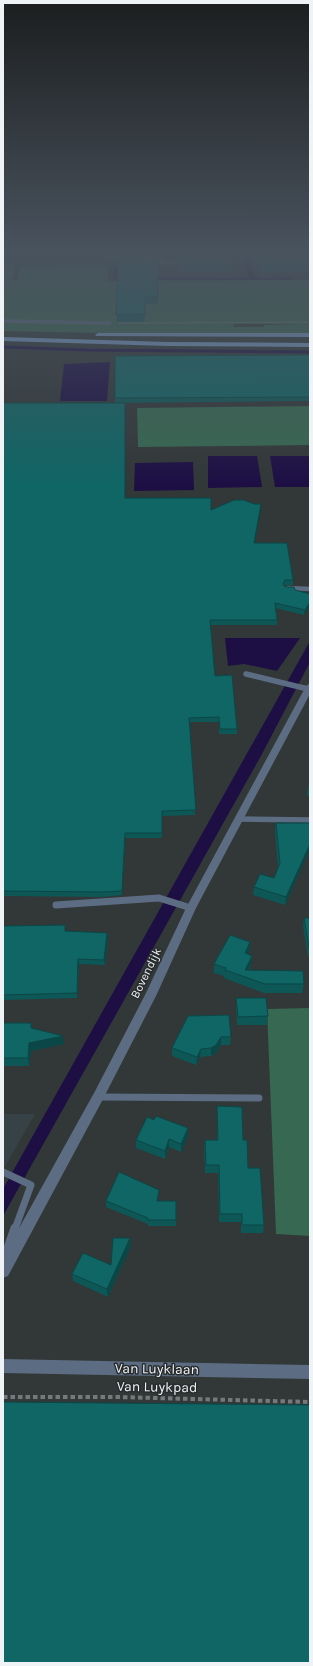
<svg xmlns="http://www.w3.org/2000/svg" width="313" height="1666" font-family="Karla,sans-serif">
	<style>
		.built { fill: #374247 }
		.green { fill: #376851 }
		.water { fill: #1d0f44 }
		.lines { fill: none; stroke-linecap: round; stroke-linejoin: round }
		.stream { stroke: #1d0f44; stroke-width: 3 }
		.path-far1 { stroke: #75797a; stroke-width: 1.5; stroke-dasharray: 1.5 1; stroke-linecap: butt }
		.path { stroke: #75797a; stroke-width: 4; stroke-dasharray: 4.5 3; stroke-linecap: butt }
		.service-far4 { stroke: #5c6c83; stroke-width: 3.5 }
		.service-far3 { stroke: #5c6c83; stroke-width: 4.5 }
		.service-far2 { stroke: #5c6c83; stroke-width: 5.5 }
		.service-far1 { stroke: #5c6c83; stroke-width: 7 }
		.service { stroke: #5c6c83; stroke-width: 9 }
		.minor { fill: #5c6c83; fill-rule: evenodd }
		.tertiary { fill: #5c6c83; fill-rule: evenodd }
		.primary { fill: #7fa0d0; fill-rule: evenodd }
		.wall { fill: #0e5757 }
		.shaded-wall { fill: #0b4747 }
		.building { fill: #106565; stroke: #0b4747 }
		.labels { text-anchor: middle; dominant-baseline: central; stroke-width: 3; stroke-linejoin: round; paint-order: stroke }
		.street-label { font-size: 12px; fill: #f0f3f5; stroke: #282c2e }
		.near-street-label { font-size: 14px; fill: #f0f3f5; stroke: #282c2e }
	</style>
	<rect width="100%" height="100%" fill="#323738"/>
	<!-- built -->
	<path class="built" d="M3 1114H35L3 1170Z"/>
	<!-- green -->
	<g class="green">
		<path d="M3 263H16L12 280H17L20 266 108 265V281L310 280V324H233L234 327H264V325L310 324V333H99L3 331Z"/>
		<path d="M310 406V445L138 447 137 408Z"/>
		<path d="M310 1008V1236L276 1234 267 1009Z"/>
	</g>
	<!-- water -->
	<g class="water">
		<path d="M242 252H249L254 276 260 278 294 277 293 280H115L114 263 84 260H3V258H59L115 262 151 261 120 278H248Z"/>
		<path d="M110 362 107 401H60L64 364Z"/>
		<path d="M208 456H257L262 487 208 488Z"/>
		<path d="M270 456H310V487H275Z"/>
		<path d="M193 462 194 490 134 491 135 463Z"/>
		<path d="M225 638H300L277 671 244 664 228 666Z"/>
		<path d="M310 641V662L262 754 3 1216V1189Z"/>
	</g>
	<g class="lines">
		<!-- stream -->
		<path class="stream" d="M3 347 88 350 310 352"/>
		<!-- path-far1 -->
		<g class="path-far1">
			<path d="M228 263 232 262 231 252"/>
			<path d="M119 323 310 322"/>
		</g>
		<!-- path -->
		<path class="path" d="M3 1397H117L310 1402"/>
		<!-- service-far4 -->
		<path class="service-far4" d="M3 321 110 323"/>
		<!-- service-far3 -->
		<path class="service-far3" d="M288 588 310 589"/>
		<!-- service-far2 -->
		<g class="service-far2">
			<path d="M246 674 308 689"/>
			<path d="M239 819 310 820"/>
		</g>
		<!-- service-far1 -->
		<g class="service-far1">
			<path d="M56 905 159 898 191 908"/>
			<path d="M98 1097 259 1098"/>
			<path d="M3 1172 31 1185 15 1229"/>
		</g>
		<!-- service -->
		<path class="service" d="M3 1262 15 1228"/>
		<!-- minor -->
		<g class="minor">
			<path d="M159 252H163L164 261H192L195 263 192 265 160 264Z"/>
			<path d="M310 683V694L196 908 156 996 102 1101 8 1276 3 1278V1257L94 1093 145 995 186 908 306 686Z"/>
		</g>
		<!-- tertiary -->
		<path class="tertiary" d="M3 1359 310 1365V1379L3 1373Z"/>
		<!-- primary -->
		<g class="primary">
			<path d="M98 333H310V337L96 336 95 335Z"/>
			<path d="M3 337 168 342 310 343V347L168 346 3 341Z"/>
		</g>
	</g>
	<!-- wall -->
	<g class="wall">
		<path d="M3 252H152V260H158V304H145V322H117L118 267 104 261V256L72 255V253L3 256Z"/>
		<path d="M178 252H228V259L231 266V273L211 272H180V260H187H179Z"/>
		<path d="M255 252H310V272L259 273 258 266V261H257Z"/>
		<path d="M310 355V401L115 403V356Z"/>
		<path d="M3 403 125 498 211 510 254 504H261L255 543 293 580V585H285L284 586 286 587 295 590 310 594 304 615 275 608 277 620V625H211L215 676 237 729V734H219V722H190L195 815 162 816V838H125L122 895 103 897 3 896Z"/>
		<path d="M310 783V797L307 796 308 787Z"/>
		<path d="M276 823H310V858L309 851 285 905 253 895 254 887 274 878 278 867 275 831Z"/>
		<path d="M304 918H310V956H308L303 926Z"/>
		<path d="M3 926 66 931 107 933 108 938 105 965 79 964 77 998 3 1000Z"/>
		<path d="M250 942V950L248 954 252 956 251 964 249 970 304 984 302 993H264L224 978V976L214 973V964Z"/>
		<path d="M236 998 268 1016 267 1025H237L236 1007Z"/>
		<path d="M188 1016 231 1037 230 1045H221L215 1054 211 1056 200 1057 196 1065 172 1056V1048Z"/>
		<path d="M3 1023H31L32 1028 64 1044 31 1051 29 1066H3Z"/>
		<path d="M217 1106 243 1140 248 1168 264 1225 263 1233H241V1222H219L218 1173H205L204 1148 205 1140H217Z"/>
		<path d="M188 1136 181 1152 169 1147 165 1159 136 1148V1140Z"/>
		<path d="M159 1190 158 1201 176 1220V1226H148V1224L106 1207V1201Z"/>
		<path d="M130 1238 131 1246 108 1297 73 1281 72 1274 111 1265Z"/>
	</g>
	<!-- shaded-wall -->
	<g class="shaded-wall">
		<path d="M261 504V509L254 548V543Z"/>
		<path d="M310 602V605L304 615 305 610Z"/>
		<path d="M125 833V838L122 895V891Z"/>
		<path d="M310 844 309 851 285 905 286 897Z"/>
		<path d="M107 933 108 938 105 965 104 960Z"/>
		<path d="M250 942V950L244 962 245 953Z"/>
		<path d="M252 956 251 964 245 977V970Z"/>
		<path d="M78 959 79 964 77 998V993Z"/>
		<path d="M63 1036 64 1044 31 1051 29 1066 28 1058 29 1043Z"/>
		<path d="M221 1037V1045L215 1054 211 1056V1048Z"/>
		<path d="M201 1049 200 1057 196 1065 197 1057Z"/>
		<path d="M188 1128V1136L181 1152V1144Z"/>
		<path d="M169 1139V1147L165 1159V1151Z"/>
		<path d="M130 1238 131 1246 108 1297 107 1289Z"/>
	</g>
	<!-- building -->
	<g class="building">
		<path d="M104 252H152V260H158V297H145V314L116 315 118 260 104 254Z"/>
		<rect x="179" y="252" width="49" height="1"/>
		<path d="M257 252H310L257 254Z"/>
		<path d="M230 259 231 266 211 265 180 266V260Z"/>
		<path d="M259 259H310V265L260 266Z"/>
		<path d="M310 355V397L115 398V356Z"/>
		<path d="M3 403H125V498H211V510L234 500H244L254 504H261L254 543H287L293 580H285L283 585 286 587H294L295 590 310 594V602L305 610 275 603 277 620H210L215 676 232 675 237 729H220L219 717 189 718 196 810 162 811V833H125L122 891 103 892 3 891Z"/>
		<path d="M276 823H310V844L286 897 254 887 260 874 274 878 280 863Z"/>
		<path d="M304 918H310V948H309Z"/>
		<path d="M65 925V931L107 933 104 960 78 959 77 993 3 995V926Z"/>
		<path d="M230 935 250 942 245 953 252 956 245 970 303 971 304 984H265L225 970 226 968 214 964Z"/>
		<path d="M236 998H266L268 1016 238 1017Z"/>
		<path d="M229 1015 231 1037H221L216 1045 211 1048 201 1049 197 1057 172 1048 188 1016Z"/>
		<path d="M3 1023H31V1028L63 1036 29 1043 28 1058H3Z"/>
		<path d="M217 1106 242 1107 243 1140H247L248 1168H260L264 1225H242V1214H220L219 1165H206L205 1140H218Z"/>
		<path d="M156 1116 188 1128 181 1144 169 1139 165 1151 136 1140 147 1117 154 1120Z"/>
		<path d="M119 1172 159 1190 157 1201H176V1220H148V1218L106 1201Z"/>
		<path d="M113 1238H130L107 1289 72 1274 83 1253 111 1265Z"/>
		<path d="M3 1402 310 1405V1663H3Z"/>
	</g>
	<!-- sky -->
	<linearGradient id="sky" x2="0" y2="1"><stop stop-color="#1c1e1f"/><stop offset="0.52" stop-color="#49535e"/><stop offset="1" stop-color="#49535e" stop-opacity="0"/></linearGradient>
	<rect width="313" height="485" fill="url(#sky)"/>
	<g class="labels">
		<!-- street labels -->
		<g class="street-label">
			<text transform="translate(146 973) rotate(-64)">Bovendijk</text>
		</g>
		<!-- near-street labels -->
		<g class="near-street-label">
			<text transform="translate(157 1369) rotate(1)">Van Luyklaan</text>
			<text transform="translate(157 1387) rotate(1)">Van Luykpad</text>
		</g>
	</g>
	<!-- border -->
	<rect width="313" height="1666" fill="none" stroke="#f0f3f5" stroke-width="8"/>
</svg>
